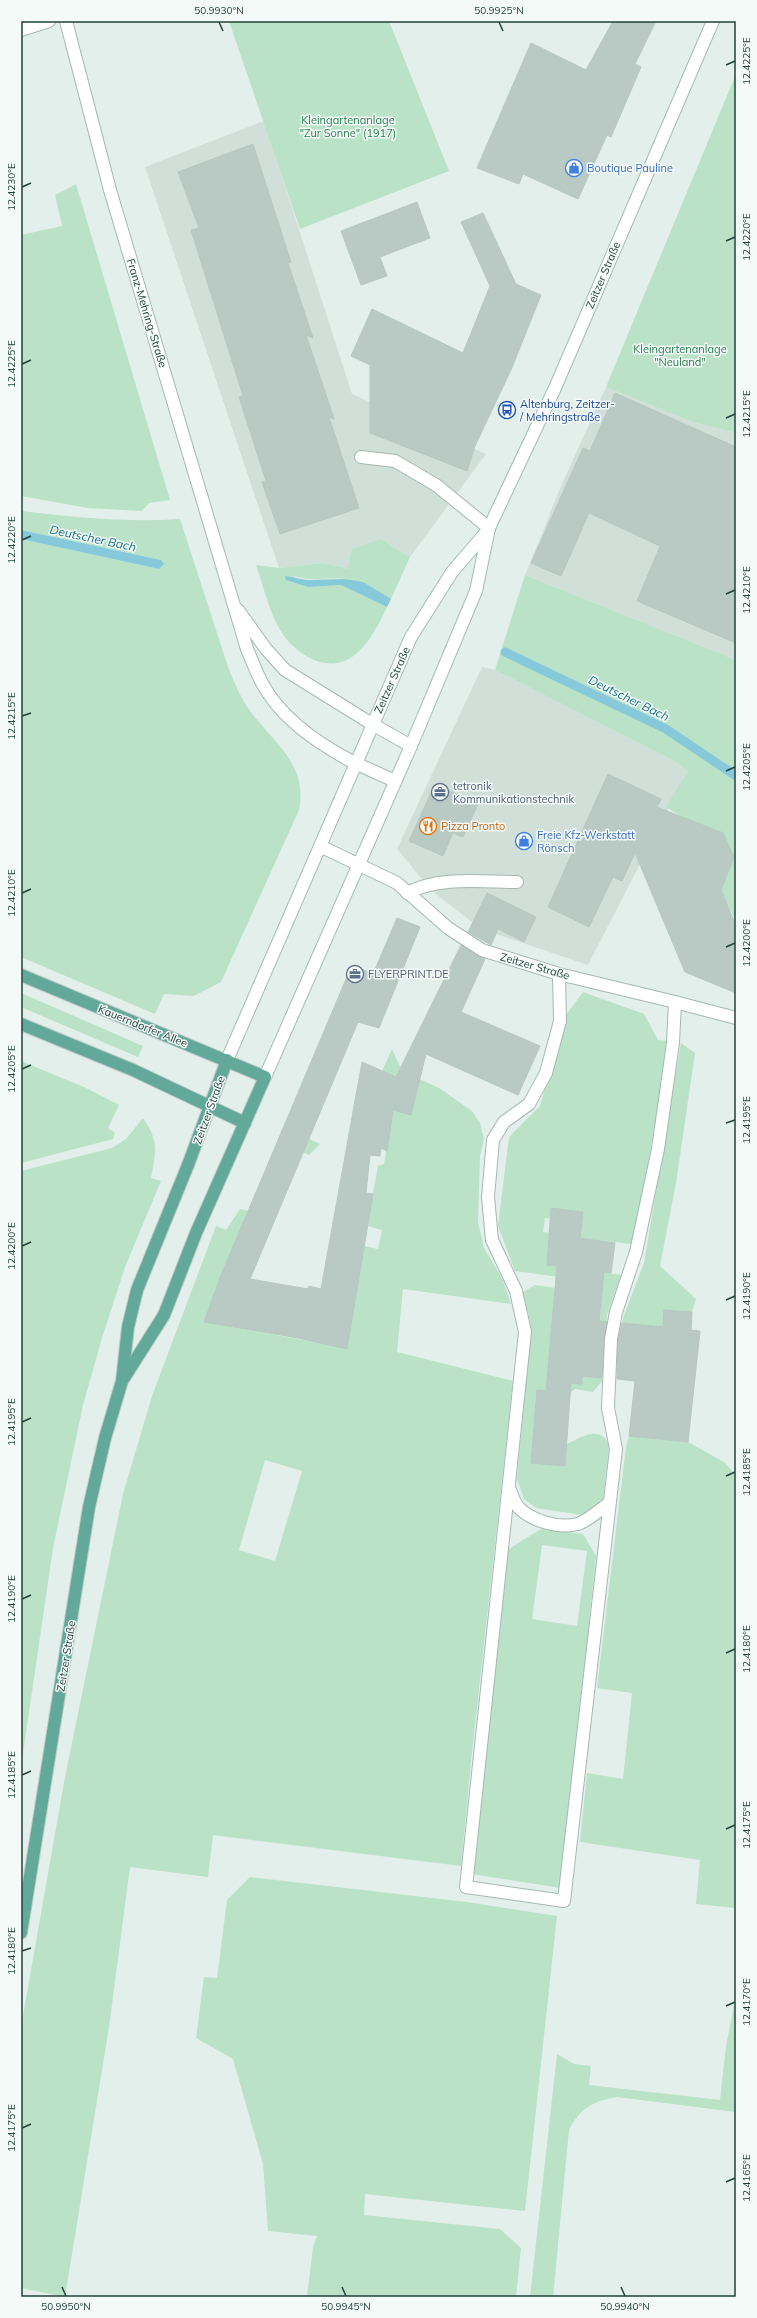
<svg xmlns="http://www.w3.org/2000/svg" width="757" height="2318" font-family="Mulish,sans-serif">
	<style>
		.built { fill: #d1dfd9 }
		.green { fill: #bae2c6; fill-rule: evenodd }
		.water { fill: #85c9da }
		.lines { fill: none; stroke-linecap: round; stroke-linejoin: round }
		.stream { stroke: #85c9da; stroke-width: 9 }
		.building { fill: #b8cac3; stroke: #b5c9c1 }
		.lane-casing { stroke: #a5b8b2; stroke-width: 14 }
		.street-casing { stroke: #a5b8b2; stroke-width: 14 }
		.secondary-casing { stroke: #a0bcb3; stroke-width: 14 }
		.primary-casing { stroke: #c1cac8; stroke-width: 14 }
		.lane { stroke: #fff; stroke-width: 12 }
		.street { stroke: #fff; stroke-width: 12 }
		.secondary { stroke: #fff; stroke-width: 12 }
		.primary { stroke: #63a99a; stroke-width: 12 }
		.ticks { fill: none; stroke: #20423a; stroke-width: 1.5 }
		.labels { text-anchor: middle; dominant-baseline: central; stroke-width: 3; stroke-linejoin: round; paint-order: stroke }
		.park-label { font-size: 11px; fill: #257e4b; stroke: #f4faf8 }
		.shop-label { font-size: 11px; fill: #366cbe; stroke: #f4faf8; text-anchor: start }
		.street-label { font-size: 11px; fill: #20423a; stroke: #f4faf8 }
		.transit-label { font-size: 11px; fill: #164399; stroke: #f4faf8; text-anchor: start }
		.service-label { font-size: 11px; fill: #4e5e75; stroke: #f4faf8; text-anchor: start }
		.food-label { font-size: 11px; fill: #c56008; stroke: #f4faf8; text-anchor: start }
		.water-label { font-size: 12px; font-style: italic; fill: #136e86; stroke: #f4faf8 }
		.neatline { fill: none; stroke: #20423a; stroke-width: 1.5 }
		.ticks-label { font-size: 10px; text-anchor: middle; fill: #20423a }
	</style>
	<rect width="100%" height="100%" fill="#e3efea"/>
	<!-- built -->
	<g class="built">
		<path d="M264 121 352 394 486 454 410 557 381 539 348 569 323 563 279 568 145 167Z"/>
		<path d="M606 387 693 422 736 433V660L525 575 562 484Z"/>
		<path d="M482 667 495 670 674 761 688 771 588 965 481 929 432 891 397 849Z"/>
	</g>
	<!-- green -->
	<g class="green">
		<path d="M229 21H389L449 171 300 229Z"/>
		<path d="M736 74V433L693 422 606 387Z"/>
		<path d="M76 184 170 500 149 503 142 511 88 508 21 496V235L62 226 55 195Z"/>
		<path d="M21 511C74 517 127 523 180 519L229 670C235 683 240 697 248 708 273 744 308 762 299 810L221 982 194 996 164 994 155 1014 21 957V539L159 569 161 560 21 530Z"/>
		<path d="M381 539 410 557 391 599C375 592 363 581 346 579 326 577 313 582 293 576L308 587 341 585 387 607C379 623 371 641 357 653 332 676 298 657 282 633 269 613 264 587 256 565L279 568 323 563 348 569 352 549Z"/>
		<path d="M525 575 736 660V922L721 890 734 857 723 833 682 817 666 807 688 771 674 761 495 670Z"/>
		<path d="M583 992 644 1014 658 1040 669 1041 644 1187 631 1244 580 1238 583 1212 559 1209 557 1219 545 1218 543 1232 551 1233 547 1263 621 1275 607 1315 602 1381 593 1392 575 1389 570 1393 537 1391 531 1463 565 1466 567 1444C582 1437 601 1424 609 1446L603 1499 594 1509 582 1515 536 1508 524 1499 517 1479 531 1325 523 1292 535 1285 555 1288 547 1381 581 1384 582 1376 594 1377 603 1283 515 1271 498 1226 509 1137 540 1106 566 1015Z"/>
		<path d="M21 993 143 1046 138 1057 21 1007Z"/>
		<path d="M681 1043 695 1053 676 1183 660 1266 696 1299 692 1312 665 1310 663 1327 619 1345 623 1318 644 1263Z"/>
		<path d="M392 1049 402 1071 439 1088 472 1111 480 1123 484 1139 480 1156 478 1222 484 1248 502 1278 511 1304 403 1289 397 1352 513 1381 471 1761 461 1866 213 1835 208 1877 130 1867 109 2027 65 2297 21 2288V2027L65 1777 123 1494 152 1396 216 1226 226 1230 240 1209 249 1211 222 1273 204 1322 347 1348 364 1246 378 1249 382 1230 367 1226 378 1166 384 1164 397 1086 379 1078ZM265 1460 302 1471 275 1561 239 1550Z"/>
		<path d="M21 1061 86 1088 119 1105 108 1128 115 1133 113 1139 21 1163Z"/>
		<path d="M143 1118C159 1141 156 1151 151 1178L161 1181 125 1267 102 1338 83 1405 53 1548 21 1767V1171L112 1148 126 1139Z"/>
		<path d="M286 1128 320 1144 309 1155 280 1141Z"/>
		<path d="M629 1436 688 1442 724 1462 736 1475V1908L696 1904 700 1860 580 1842 587 1773 623 1779 632 1693 597 1688 626 1447Z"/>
		<path d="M541 1529 583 1534 596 1556 561 1888 471 1874 507 1550ZM542 1545 587 1551 577 1626 532 1619Z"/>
		<path d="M250 1877 467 1902 557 1916 525 2211 365 2194 364 2215 500 2229 521 2248 516 2297H307L313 2247 317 2236 268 2231 263 2164 233 2059 196 2038 204 1977 217 1978 227 1900Z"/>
		<path d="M736 1996V2112L617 2097C593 2101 580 2108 569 2130L553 2297H530L557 2054 574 2064 591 2066 589 2085 720 2100 726 2046Z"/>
	</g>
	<!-- water -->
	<g class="water">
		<path d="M21 530 161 560 164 564 159 569 21 539Z"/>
		<path d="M285 576 307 580 345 579 363 582 391 599 387 607 341 585 308 587 286 580Z"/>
	</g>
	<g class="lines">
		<!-- stream -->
		<path class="stream" d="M505 652 666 729 736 776"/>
	</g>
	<!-- building -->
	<g class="building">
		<path d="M613 21H656L635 64 641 67 611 137 607 135 578 199 523 174 519 184 477 168 531 43 586 70Z"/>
		<path d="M253 144 291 262 288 263 313 338 306 335 334 419 329 417 359 508 280 534 262 482 266 481 239 397 243 396 191 230 199 228 178 172Z"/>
		<path d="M417 202 430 238 380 257 387 276 361 285 341 231Z"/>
		<path d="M483 213 516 284 541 295 511 370 475 446 467 471 370 433V365L351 356 372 309 463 353 490 286 461 222Z"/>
		<path d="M615 393 736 447V643L637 601 660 546 589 513 561 576 531 563 583 448 590 451Z"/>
		<path d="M608 774 661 799 657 807 723 833 734 857 721 890 736 926V993L685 972 635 853 622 881 613 877 589 927 548 907Z"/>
		<path d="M435 784 478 804 463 837 453 833 443 856 409 841Z"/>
		<path d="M487 893 536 917 524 942 498 929 491 945 468 932Z"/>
		<path d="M397 918 420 927 379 1028 358 1022 250 1279 308 1289 309 1286 321 1289 362 1062 396 1077 461 945 485 959 461 1012 540 1046 518 1095 426 1054 411 1115 393 1110 387 1151 381 1148 380 1156 370 1155 366 1193 373 1194 347 1349 298 1338 204 1322 221 1275 352 965 373 974Z"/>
		<path d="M551 1208 583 1212 580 1238 615 1243 611 1273 604 1272 599 1321 607 1322 604 1339 602 1378 582 1376V1384L571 1383 565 1466 531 1463 537 1390 546 1391 557 1266 547 1265Z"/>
		<path d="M664 1310 692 1312 691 1330 700 1331 688 1442 629 1436 635 1381 617 1379 618 1340 622 1323 663 1327Z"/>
	</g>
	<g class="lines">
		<!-- lane casing -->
		<g class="lane-casing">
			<g id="lane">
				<path d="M21 30 49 21"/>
				<path d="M361 457 395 461 436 485 489 528"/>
				<path d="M407 893C440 876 481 882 517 882"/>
				<path d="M559 974 560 1021 546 1073 529 1104 504 1122 493 1140 488 1197 492 1240 516 1291 525 1332 466 1887 564 1901 616 1449 608 1408 611 1339 616 1312 636 1252 658 1149 673 1043 675 1002 736 1018"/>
				<path d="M509 1488C512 1494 514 1503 519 1508 532 1521 559 1529 578 1524 589 1520 600 1510 609 1503"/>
			</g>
		</g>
		<!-- street casing -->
		<g class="street-casing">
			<g id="street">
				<path d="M66 21 110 190 247 649C252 660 256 672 262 683 281 719 320 745 355 763"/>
				<path d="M238 610 266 649 285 670 372 724"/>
				<path d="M320 846 397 883 448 928 482 950 559 974 675 1002"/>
			</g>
		</g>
		<!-- secondary casing -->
		<g class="secondary-casing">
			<g id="secondary">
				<path d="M372 724 411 746"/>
				<path d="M355 763 395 781"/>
				<path d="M227 1060 411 637 452 572 489 529"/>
				<path d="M265 1077 411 746 476 591 489 528 555 388 713 21"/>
			</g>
		</g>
		<!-- primary casing -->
		<g class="primary-casing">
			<g id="primary">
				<path d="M21 975 265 1077 196 1233 164 1315 124 1378"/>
				<path d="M21 1024 133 1070 245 1123"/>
				<path d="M21 1933 89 1507 105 1438 122 1381 128 1327 137 1290 188 1165 227 1060"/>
			</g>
		</g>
		<!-- lane -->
		<use href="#lane" class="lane"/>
		<!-- street -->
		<use href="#street" class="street"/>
		<!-- secondary -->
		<use href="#secondary" class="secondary"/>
		<!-- primary -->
		<use href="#primary" class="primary"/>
	</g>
	<!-- ticks -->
	<path class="ticks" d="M219 22 223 31M499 22 503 31M726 65 735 61M22 187 31 183M726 241 735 237M22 364 31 360M726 418 735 414M22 540 31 536M726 594 735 590M22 716 31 713M726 771 735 767M22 893 31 889M726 947 735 943M22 1069 31 1065M726 1123 735 1120M22 1246 31 1242M726 1300 735 1296M22 1422 31 1418M726 1476 735 1472M22 1599 31 1595M726 1653 735 1649M22 1775 31 1771M726 1829 735 1825M22 1951 31 1948M726 2006 735 2002M22 2128 31 2124M726 2182 735 2178M62 2287 66 2296M342 2287 346 2296M621 2287 625 2296"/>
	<!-- icons -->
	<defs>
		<g id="shop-ring" transform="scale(0.9)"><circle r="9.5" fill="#f4faf8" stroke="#3f7fe0" stroke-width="1.5"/><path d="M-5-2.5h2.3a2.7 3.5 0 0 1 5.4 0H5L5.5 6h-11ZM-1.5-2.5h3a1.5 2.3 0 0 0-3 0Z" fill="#3f7fe0"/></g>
		<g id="bus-ring" transform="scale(0.9)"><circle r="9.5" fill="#f4faf8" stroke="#1a4fb4" stroke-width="1.5"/><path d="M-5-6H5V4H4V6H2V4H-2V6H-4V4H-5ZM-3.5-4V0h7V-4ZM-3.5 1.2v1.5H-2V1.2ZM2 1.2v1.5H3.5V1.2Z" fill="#1a4fb4"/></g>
		<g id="office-ring" transform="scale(0.9)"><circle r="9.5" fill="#f4faf8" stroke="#5c6f8a" stroke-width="1.5"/><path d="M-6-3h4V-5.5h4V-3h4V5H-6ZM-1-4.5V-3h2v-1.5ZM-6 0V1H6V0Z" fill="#5c6f8a"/></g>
		<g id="restaurant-ring" transform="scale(0.9)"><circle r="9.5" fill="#f4faf8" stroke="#e8710a" stroke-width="1.5"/><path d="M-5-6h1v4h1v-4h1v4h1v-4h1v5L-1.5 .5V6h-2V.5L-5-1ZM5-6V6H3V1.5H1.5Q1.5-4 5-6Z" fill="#e8710a"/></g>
	</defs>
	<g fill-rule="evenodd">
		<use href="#shop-ring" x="574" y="168"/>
		<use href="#bus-ring" x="507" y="410"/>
		<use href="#office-ring" x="440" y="792"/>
		<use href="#restaurant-ring" x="428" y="826"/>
		<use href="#shop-ring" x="524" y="841"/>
		<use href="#office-ring" x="355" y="974"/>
	</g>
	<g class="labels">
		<!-- park labels -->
		<g class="park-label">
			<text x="348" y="120">Kleingartenanlage<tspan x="348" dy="13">"Zur Sonne" (1917)</tspan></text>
			<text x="680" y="349">Kleingartenanlage<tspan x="680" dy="13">"Neuland"</tspan></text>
		</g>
		<!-- shop labels -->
		<g class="shop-label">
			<text x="587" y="168">Boutique Pauline</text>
			<text x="537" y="835">Freie Kfz-Werkstatt<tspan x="537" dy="13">Rönsch</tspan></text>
		</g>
		<!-- street labels -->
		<g class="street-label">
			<text transform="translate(603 275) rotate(-67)">Zeitzer Straße</text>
			<text transform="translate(147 313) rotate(73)">Franz-Mehring-Straße</text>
			<text transform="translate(392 680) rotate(-66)">Zeitzer Straße</text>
			<text transform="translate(535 966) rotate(16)">Zeitzer Straße</text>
			<text transform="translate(143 1026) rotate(22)">Kauerndorfer Allee</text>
			<text transform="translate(209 1110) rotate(-70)">Zeitzer Straße</text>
			<text transform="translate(66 1656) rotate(-81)">Zeitzer Straße</text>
		</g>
		<!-- transit labels -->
		<g class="transit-label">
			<text x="520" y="404">Altenburg, Zeitzer-<tspan x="520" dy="13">/ Mehringstraße</tspan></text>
		</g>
		<!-- service labels -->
		<g class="service-label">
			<text x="453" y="786">tetronik<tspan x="453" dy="13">Kommunikationstechnik</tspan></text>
			<text x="368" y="974">FLYERPRINT.DE</text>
		</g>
		<!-- food labels -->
		<g class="food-label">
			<text x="441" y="826">Pizza Pronto</text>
		</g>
		<!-- water labels -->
		<g class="water-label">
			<text transform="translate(93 538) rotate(12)">Deutscher Bach</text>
			<text transform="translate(629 698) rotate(26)">Deutscher Bach</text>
		</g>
	</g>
	<!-- border -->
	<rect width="757" height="2318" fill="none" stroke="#f4faf8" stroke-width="44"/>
	<rect x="22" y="22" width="713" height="2274" class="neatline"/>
	<g class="ticks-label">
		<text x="219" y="14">50.9930°N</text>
		<text x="499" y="14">50.9925°N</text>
		<text transform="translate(746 61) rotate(-90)" y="4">12.4225°E</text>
		<text transform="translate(11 187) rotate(-90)" y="4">12.4230°E</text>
		<text transform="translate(746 237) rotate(-90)" y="4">12.4220°E</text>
		<text transform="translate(11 364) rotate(-90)" y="4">12.4225°E</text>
		<text transform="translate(746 414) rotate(-90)" y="4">12.4215°E</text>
		<text transform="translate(11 540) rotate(-90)" y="4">12.4220°E</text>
		<text transform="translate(746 590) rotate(-90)" y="4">12.4210°E</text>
		<text transform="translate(11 716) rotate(-90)" y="4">12.4215°E</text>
		<text transform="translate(746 767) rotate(-90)" y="4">12.4205°E</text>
		<text transform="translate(11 893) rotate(-90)" y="4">12.4210°E</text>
		<text transform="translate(746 943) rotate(-90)" y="4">12.4200°E</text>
		<text transform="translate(11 1069) rotate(-90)" y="4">12.4205°E</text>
		<text transform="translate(746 1120) rotate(-90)" y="4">12.4195°E</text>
		<text transform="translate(11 1246) rotate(-90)" y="4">12.4200°E</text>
		<text transform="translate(746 1296) rotate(-90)" y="4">12.4190°E</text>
		<text transform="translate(11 1422) rotate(-90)" y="4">12.4195°E</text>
		<text transform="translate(746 1472) rotate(-90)" y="4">12.4185°E</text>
		<text transform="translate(11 1599) rotate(-90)" y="4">12.4190°E</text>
		<text transform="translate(746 1649) rotate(-90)" y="4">12.4180°E</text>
		<text transform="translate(11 1775) rotate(-90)" y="4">12.4185°E</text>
		<text transform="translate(746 1825) rotate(-90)" y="4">12.4175°E</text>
		<text transform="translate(11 1951) rotate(-90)" y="4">12.4180°E</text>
		<text transform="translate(746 2002) rotate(-90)" y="4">12.4170°E</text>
		<text transform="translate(11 2128) rotate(-90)" y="4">12.4175°E</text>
		<text transform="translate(746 2178) rotate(-90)" y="4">12.4165°E</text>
		<text x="66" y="2310">50.9950°N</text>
		<text x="346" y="2310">50.9945°N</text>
		<text x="625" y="2310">50.9940°N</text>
	</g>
</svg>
